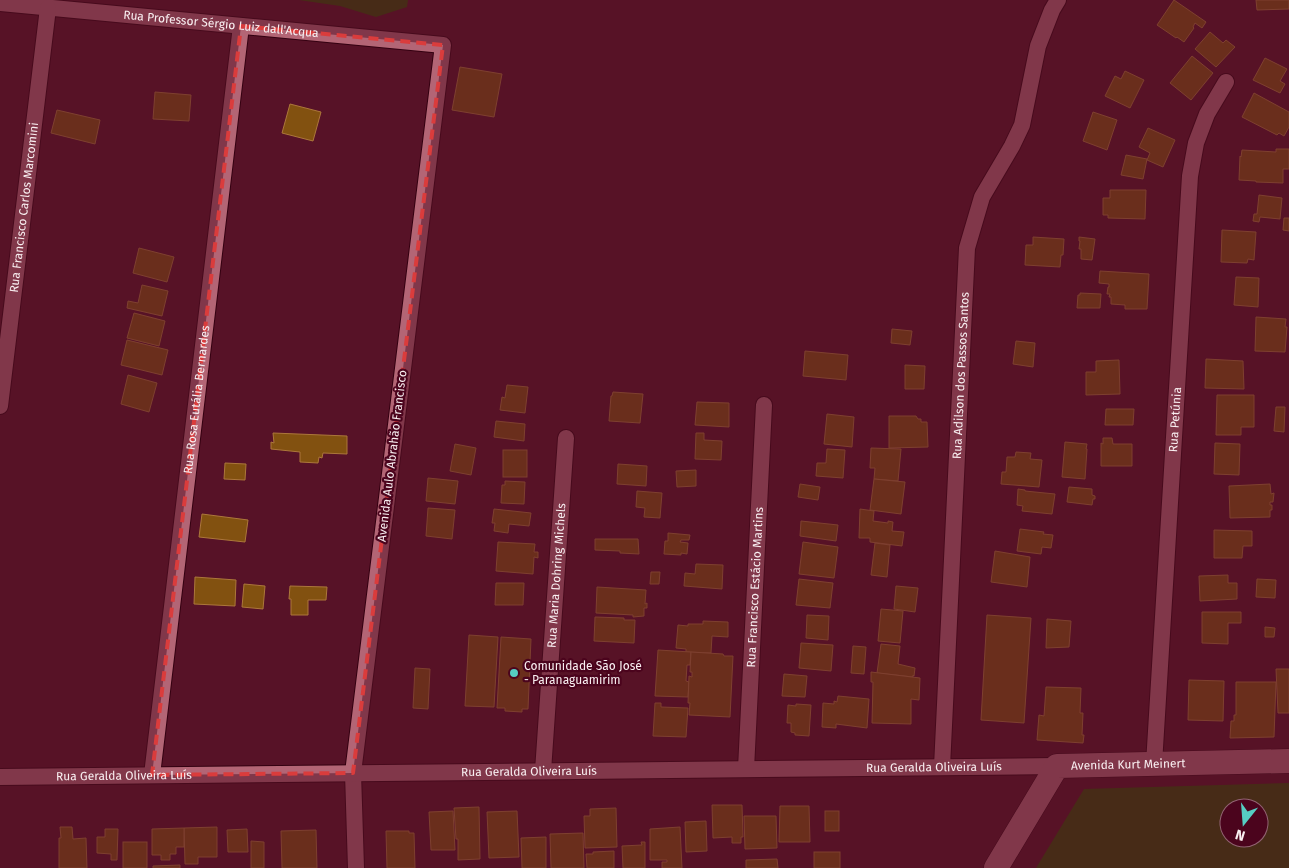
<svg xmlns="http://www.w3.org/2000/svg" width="1289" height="868" font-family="'Fira Sans',sans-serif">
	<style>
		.green { fill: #344b05; fill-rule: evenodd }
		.building { fill: #825110; stroke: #ac773b }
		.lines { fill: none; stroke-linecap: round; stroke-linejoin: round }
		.street-casing { stroke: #340111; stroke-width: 18 }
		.secondary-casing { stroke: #340111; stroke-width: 25 }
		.street { stroke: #b36575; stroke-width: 16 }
		.secondary { stroke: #b36575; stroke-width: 24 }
		.marked { fill: none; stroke: #da3c3c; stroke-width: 4; stroke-dasharray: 10 6; stroke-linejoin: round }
		.poi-dot { fill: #56cec3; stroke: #4b041d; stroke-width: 2 }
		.labels { text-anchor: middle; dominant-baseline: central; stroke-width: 4.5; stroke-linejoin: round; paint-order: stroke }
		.street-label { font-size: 12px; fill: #f9eff1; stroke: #4b041d }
		.poi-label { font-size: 12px; fill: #f9eff1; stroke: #4b041d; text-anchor: start }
	</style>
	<rect width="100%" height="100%" fill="#571227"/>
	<!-- green -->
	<g class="green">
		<path d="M299 0H408L407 7 376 17 340 6Z"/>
		<path d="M1289 783V868H1036L1084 789ZM1229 808H1259V838H1229Z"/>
	</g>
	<!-- building -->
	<g class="building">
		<path d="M1174 0 1206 22 1202 28 1195 23 1193 27 1194 28 1184 42 1177 37 1176 38 1157 25Z"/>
		<path d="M1256 0H1289V9L1257 10Z"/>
		<path d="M1210 32 1223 43 1226 40 1235 47 1216 67 1195 49Z"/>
		<path d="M1192 56 1213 73 1191 100 1170 83Z"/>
		<path d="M1265 58 1287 69 1280 81 1285 84 1280 93 1253 80Z"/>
		<path d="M460 67 502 74 494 117 452 110Z"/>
		<path d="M1125 71 1144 80 1130 108 1105 96 1115 76 1121 79Z"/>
		<path d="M155 92 191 95 189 121 153 119Z"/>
		<path d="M1254 93 1289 112V127L1284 136 1279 133 1277 135 1242 117Z"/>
		<path d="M290 104 321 112 313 141 282 133Z"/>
		<path d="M57 110 100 120 95 144 51 133Z"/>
		<path d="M1093 112 1117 120 1107 150 1083 141Z"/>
		<path d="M1148 128 1175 140 1163 167 1147 160 1150 153 1139 147Z"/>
		<path d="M1276 149H1289V169H1283V183L1256 182V181L1239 180 1240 156 1241 157 1242 150 1276 152Z"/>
		<path d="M1126 155 1147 159 1143 179 1121 175Z"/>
		<path d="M1110 190H1146L1145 219 1108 218V215H1103V198H1110Z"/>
		<path d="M1259 195 1282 198 1280 219 1260 217 1259 222 1253 221 1254 214H1257Z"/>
		<path d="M1284 218H1289V231L1283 230Z"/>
		<path d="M1222 230 1256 232 1254 260 1248 259 1247 263 1221 262Z"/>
		<path d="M1033 237 1064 239 1063 255H1061L1060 267 1025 265 1026 245H1033Z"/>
		<path d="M1079 237 1095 239 1092 260 1081 259V249H1079L1080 241H1079Z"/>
		<path d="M139 248 174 257 167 282 133 273Z"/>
		<path d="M1100 271 1149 274 1147 309H1125V305L1111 304V297H1109L1110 294H1107L1108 287H1109V284L1099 283Z"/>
		<path d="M1236 277 1259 278 1258 307 1234 305Z"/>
		<path d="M142 285 168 291 162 316 127 308 128 301 138 303Z"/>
		<path d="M1080 293 1101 294 1100 308H1077L1078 295H1080Z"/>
		<path d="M134 313 165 321 159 346 127 338Z"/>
		<path d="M1256 317 1286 319 1285 327H1287L1285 352 1255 351Z"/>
		<path d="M892 329 912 331 910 345 891 343Z"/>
		<path d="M127 340 168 350 162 375 121 365Z"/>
		<path d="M1016 341 1035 343 1033 367 1013 364Z"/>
		<path d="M805 351 848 355 846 380 803 376Z"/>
		<path d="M1206 359 1243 361 1244 389 1205 388Z"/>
		<path d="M1119 360 1120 394 1086 395V372H1096V361Z"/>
		<path d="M905 365 925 366 924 389H905Z"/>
		<path d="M128 375 157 383 149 412 121 404Z"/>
		<path d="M507 385 528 387 525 413 500 410 502 397 505 398Z"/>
		<path d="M613 392 643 394 640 423 609 421 611 396H612Z"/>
		<path d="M1217 395H1254V427H1241V435H1216Z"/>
		<path d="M697 402 729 403V427L695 425Z"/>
		<path d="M1276 407H1285L1284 432 1274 431Z"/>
		<path d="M1106 409H1134L1133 425H1105Z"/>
		<path d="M827 414 854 417 852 447 824 444Z"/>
		<path d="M889 416H916L918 419H921V422H927L928 447 889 448Z"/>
		<path d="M496 421 525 424 524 441 494 437Z"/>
		<path d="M273 433 347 436V454L323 453 322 458 319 457 318 463 300 462V452L271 449V442L274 443Z"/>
		<path d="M696 433H704V440L722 441 721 460 695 459Z"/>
		<path d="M1103 438H1112L1113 444H1132V466H1101V443L1103 444Z"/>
		<path d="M1065 442 1087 444 1086 449H1087L1085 479 1062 477Z"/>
		<path d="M1215 443 1240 444 1239 475 1214 474Z"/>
		<path d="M455 444 476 448 471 475 450 471Z"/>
		<path d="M871 448 901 449 898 481 874 479 875 468H870Z"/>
		<path d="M827 449 845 450 843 478 816 476 817 463H826Z"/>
		<rect x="503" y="450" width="24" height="27"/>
		<path d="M1016 452 1031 453 1030 459 1042 460 1039 487 1001 484 1002 472H1006L1007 457H1015Z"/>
		<path d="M225 463 246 464 245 480 224 479Z"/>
		<path d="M618 464 647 466 646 486 617 484Z"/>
		<path d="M696 470V486L677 487 676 471Z"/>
		<path d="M428 478 458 481 455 504 426 501Z"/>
		<path d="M874 479 905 482 901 514 870 510Z"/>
		<path d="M505 481 525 482 524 504 501 503 502 485H505Z"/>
		<path d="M800 484 820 487 818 500 798 497Z"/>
		<path d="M1270 484 1271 494 1274 493 1273 502H1270V505H1272V510H1270V517L1230 518 1229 486Z"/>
		<path d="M1069 487 1092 489V495L1095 496V499H1093L1092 505 1067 502Z"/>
		<path d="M1018 489 1025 490V491L1055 494 1052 514 1022 511 1023 506 1017 505Z"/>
		<path d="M637 491 662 493 660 518 644 517 645 508 636 507Z"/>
		<path d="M428 508 455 510 452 539 426 536Z"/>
		<path d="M494 509 531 513 529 526 509 524 508 533 494 531 495 523H492Z"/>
		<path d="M860 509 874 511 873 521 888 523V521L893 522 892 531 904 532 902 546 870 542V538H859Z"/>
		<path d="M202 514 248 520 245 542 199 537Z"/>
		<path d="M801 521 838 525 836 541 800 536Z"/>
		<path d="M1020 529 1044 532 1043 534 1053 535 1051 548 1042 547 1041 554 1017 551Z"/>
		<path d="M1214 530 1252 531V546H1243L1242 558H1214Z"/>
		<path d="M668 533 690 535 689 540H681L680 542 688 543 687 554 681 553V555L664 554 665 541H668Z"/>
		<path d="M595 539H638L639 554 620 553V551L595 550Z"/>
		<path d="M498 542 535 544 534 552H538V558L534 557 533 574 496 571Z"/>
		<path d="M803 542 838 547 834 578 799 574Z"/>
		<path d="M875 543 890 545 887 577 871 575Z"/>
		<path d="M995 551 1030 557 1027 587 991 582Z"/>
		<path d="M696 564 723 565 722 589 684 586 685 573 695 574Z"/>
		<path d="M651 572H660L659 584H650Z"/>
		<path d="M1228 575V583H1237V599L1200 601 1199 576Z"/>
		<path d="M195 577 236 580 235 606 194 604Z"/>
		<path d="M799 579 833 583 830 608 796 605Z"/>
		<path d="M1257 579 1276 580 1275 598 1256 597Z"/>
		<path d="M496 583H524L523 605H495Z"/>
		<path d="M244 584 265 586 263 609 242 607Z"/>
		<path d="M290 586 327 587 326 600H308V615H291V599H289Z"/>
		<path d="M896 586 918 588 915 612 894 609Z"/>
		<path d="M597 587 646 590 645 604 647 603V608H644V616L633 617V615L596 613Z"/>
		<path d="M881 609 903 611 900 643 878 641Z"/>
		<path d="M1202 612H1241V623H1228V644L1202 643Z"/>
		<path d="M807 615 829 616 828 640 806 638Z"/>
		<path d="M987 615 1031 618 1024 723 981 720Z"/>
		<path d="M595 617 624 618V620H635L634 643 594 641Z"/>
		<path d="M1047 619 1071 621 1069 647 1046 648Z"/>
		<path d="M703 621 728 622V637L712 636 711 653 686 652V649L676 648 678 625 688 626V624H703Z"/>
		<path d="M1265 627 1275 628 1274 637H1265Z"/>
		<path d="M469 635 498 637 494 707 465 706Z"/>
		<path d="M501 637 531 639 528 709H522V712L505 711V708H497Z"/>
		<path d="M801 643 833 645 831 671 799 668Z"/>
		<path d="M881 644 900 646 898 664 915 668 914 676 913 675V677L877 673Z"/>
		<path d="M853 646 866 647 864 674 851 673Z"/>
		<path d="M658 650 691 652 690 665H687L686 681 689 682 688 697 655 696Z"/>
		<path d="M691 652 723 654 724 656H733L730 717 689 715 690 703H688L689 676 692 677V672H690Z"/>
		<path d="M415 668 430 669 428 709 413 708Z"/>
		<path d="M1276 669H1289V713H1278Z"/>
		<path d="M871 672 920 678 919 700 911 699V724L872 723 873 682H871Z"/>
		<path d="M784 674 807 676 805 697 782 696Z"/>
		<path d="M1189 680 1224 681 1223 721 1188 720Z"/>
		<path d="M1236 682H1276L1274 737 1230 738 1231 721H1234V715H1236Z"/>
		<path d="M1046 687 1081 688 1080 713H1083L1082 735H1084L1083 743 1037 740 1039 715 1044 716Z"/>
		<path d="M838 696 869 699 867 728 836 724V728L822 727 823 703 834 704V701L837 702Z"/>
		<path d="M655 703H661V707L688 708 686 737 653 736Z"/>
		<path d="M796 704 811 705 809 736 795 735V733L791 732V723H787L788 705 796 706Z"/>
		<path d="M712 805H742L743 837H741V843H732V837L713 838Z"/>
		<path d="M780 806H809L810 842H779Z"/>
		<path d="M479 807 480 859 458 860V839H456L454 808Z"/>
		<path d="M616 808 617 847 585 848 584 816H590V809Z"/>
		<path d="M453 811 455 850H431L429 812Z"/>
		<path d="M517 811 519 857 489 858 487 812Z"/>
		<rect x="825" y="811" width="14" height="20"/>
		<path d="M744 816H776L777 848 745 849Z"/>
		<path d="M706 821 707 851 686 852 685 822Z"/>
		<path d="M60 827H72L73 839 86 838 87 868H59V838H61Z"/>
		<path d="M217 827V857H198V864H185L184 828Z"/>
		<path d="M680 827 682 868H662V862H667V860H650V829Z"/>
		<path d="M184 828V847H176V854H170V860H161V855H152V829Z"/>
		<path d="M105 829H118L117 860H111V854L97 853V837H105Z"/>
		<path d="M247 829 248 852H228L227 830Z"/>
		<path d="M316 830 317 868H282L281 831Z"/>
		<path d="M386 831H409V833H414L415 868H387Z"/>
		<path d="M583 833 584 868H551L550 834Z"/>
		<path d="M546 837V868H522L521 838Z"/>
		<path d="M251 841 264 842V868H251Z"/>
		<rect x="123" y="842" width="24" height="26"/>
		<path d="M641 842H645V868H623L622 846 642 845Z"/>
		<path d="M614 851V868H587L586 854H593V852Z"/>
		<rect x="814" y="852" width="26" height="16"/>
		<path d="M777 859 778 868H746V860Z"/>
		<path d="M180 865V868H153V866Z"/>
	</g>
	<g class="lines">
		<!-- street casing -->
		<g class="street-casing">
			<g id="street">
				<path id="s1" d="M0 3 443 45 353 773 356 868"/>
				<path id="s2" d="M0 406 48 8"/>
				<path id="s3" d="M1154 764 1190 176 1196 143 1207 114 1226 82"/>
				<path id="s4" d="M942 767 967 248 982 197 1012 146 1022 125 1038 46 1052 10 1058 0"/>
				<path id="s5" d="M746 769 764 405"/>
				<path id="s6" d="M543 771 566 438"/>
				<path id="s7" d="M152 775 241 26"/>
				<path id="s8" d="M0 777 1057 766"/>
			</g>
		</g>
		<!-- secondary casing -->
		<g class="secondary-casing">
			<g id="secondary">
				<path id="s9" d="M996 868 1057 766 1289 761"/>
			</g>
		</g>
		<!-- street -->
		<use href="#street" class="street"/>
		<!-- secondary -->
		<use href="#secondary" class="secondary"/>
	</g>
	<!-- marked area -->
	<path d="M0 0H1289V868H0ZM241 26 443 45 353 773 152 775Z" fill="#571227" fill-opacity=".55" fill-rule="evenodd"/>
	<path class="marked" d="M241 26 443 45 353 773 152 775Z"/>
	<!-- markers -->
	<circle class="poi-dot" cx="514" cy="673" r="5"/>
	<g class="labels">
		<!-- street labels -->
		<g class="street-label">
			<text stroke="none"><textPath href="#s1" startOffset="222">Rua Professor Sérgio Luiz dall'Acqua</textPath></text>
			<text stroke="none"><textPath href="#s2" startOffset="200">Rua Francisco Carlos Marcomini</textPath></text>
			<text stroke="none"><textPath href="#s4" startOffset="392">Rua Adilson dos Passos Santos</textPath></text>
			<text stroke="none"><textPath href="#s7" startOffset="378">Rua Rosa Eutália Bernardes</textPath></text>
			<text stroke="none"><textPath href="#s3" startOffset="345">Rua Petúnia</textPath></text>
			<text transform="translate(392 456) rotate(-83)">Avenida Aulo Abrahão Francisco</text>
			<text stroke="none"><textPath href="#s6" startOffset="196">Rua Maria Dohring Michels</textPath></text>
			<text stroke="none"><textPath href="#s5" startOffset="182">Rua Francisco Estácio Martins</textPath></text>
			<text stroke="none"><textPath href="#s9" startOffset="190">Avenida Kurt Meinert</textPath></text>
			<text stroke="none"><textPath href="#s8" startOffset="934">Rua Geralda Oliveira Luís</textPath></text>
			<text stroke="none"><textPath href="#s8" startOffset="529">Rua Geralda Oliveira Luís</textPath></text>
			<text stroke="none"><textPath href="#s8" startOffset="124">Rua Geralda Oliveira Luís</textPath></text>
		</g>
		<!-- poi labels -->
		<g class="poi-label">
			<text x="524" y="666">Comunidade São José<tspan x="524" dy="14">- Paranaguamirim</tspan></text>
		</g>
	</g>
	<!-- north arrow -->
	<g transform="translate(1244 823) rotate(197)"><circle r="24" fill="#4b041d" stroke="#916272"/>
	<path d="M0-4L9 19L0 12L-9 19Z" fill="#56cec3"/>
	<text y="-8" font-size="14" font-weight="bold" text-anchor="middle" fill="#f9eff1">N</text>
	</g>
</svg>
